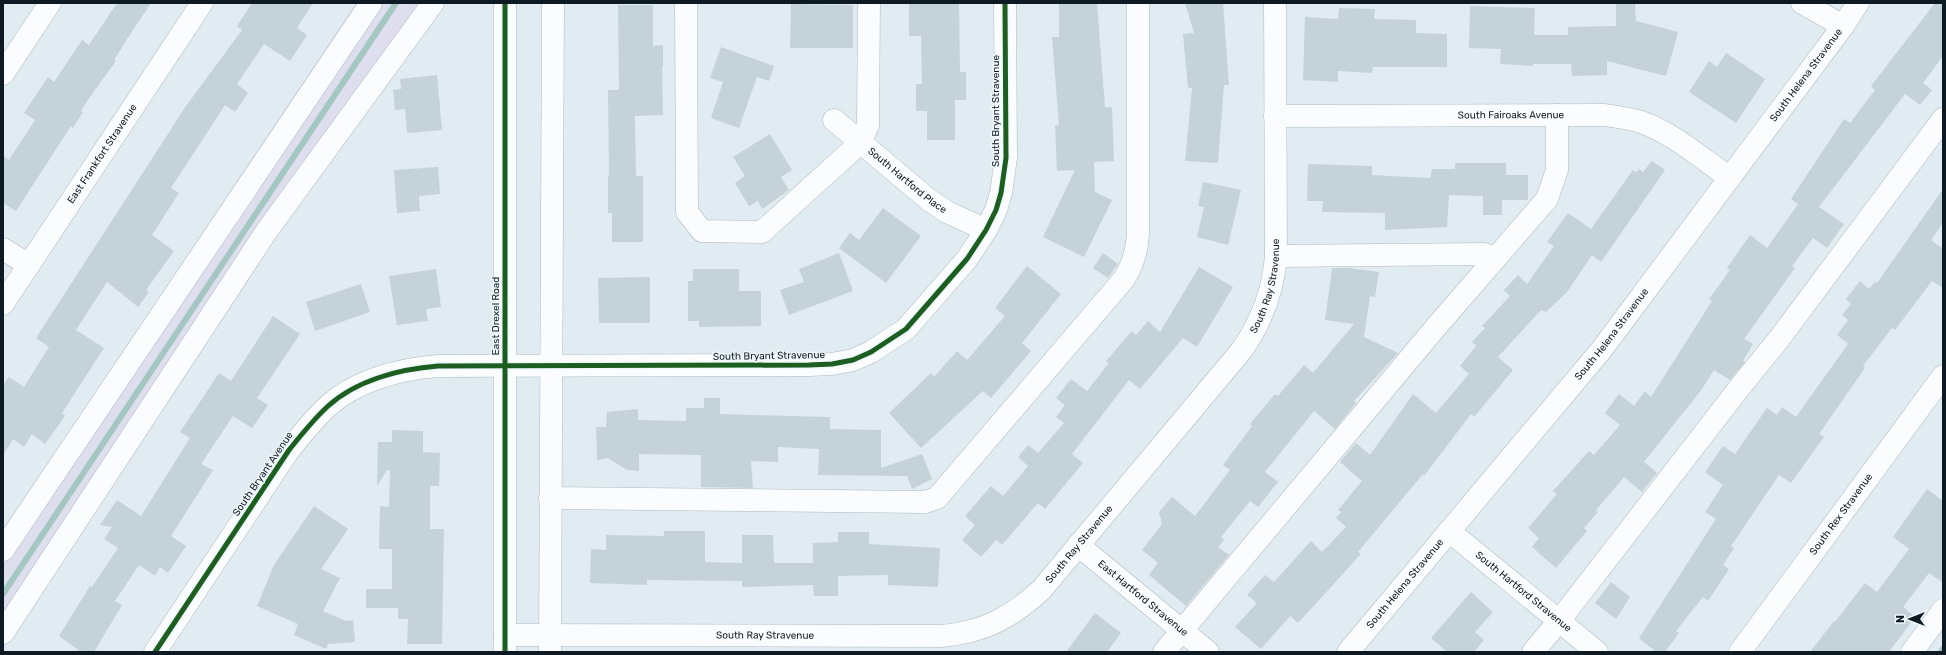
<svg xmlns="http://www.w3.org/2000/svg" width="1946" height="655" font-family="Rubik,sans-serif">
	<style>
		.green { fill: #dedeef }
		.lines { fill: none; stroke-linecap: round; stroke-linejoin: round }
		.stream { stroke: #a5c7c1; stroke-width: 6 }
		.building { fill: #c5d3d8 }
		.minor-casing { stroke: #aebac1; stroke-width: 23 }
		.minor { stroke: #fafcfd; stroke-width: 22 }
		.cycleway-casing { stroke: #f0f7fc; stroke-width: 8 }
		.cycleway { stroke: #1b5e20; stroke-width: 5 }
		.labels { text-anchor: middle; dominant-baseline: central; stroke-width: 3; stroke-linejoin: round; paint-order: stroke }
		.street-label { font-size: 10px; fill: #0e1a23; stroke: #f0f7fc }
	</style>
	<rect width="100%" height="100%" fill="#e0ebf2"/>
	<!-- green -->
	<path class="green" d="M356 3H438L237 291 3 649V531Z"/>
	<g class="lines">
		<!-- stream -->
		<g class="stream">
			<path d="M3 594 396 3"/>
			<path d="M1941 652 1943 649"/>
		</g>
	</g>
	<!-- building -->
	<g class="building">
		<path d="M117 3H151L127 39 114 60 116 61 87 101 81 111 83 112 73 128 71 126 16 211 3 203V156L9 160 35 120 24 113 48 77 54 82 82 40 89 45Z"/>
		<path d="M252 3H313L297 28 307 35 290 61 264 44 237 84 248 93 235 112 225 105 171 188 179 193 152 235 174 251 146 290 149 292 138 307 107 282 76 330 104 348 62 413 65 416 45 444 32 434 24 447 13 439 3 455V385L9 377 24 387 49 347 36 338 186 106 242 30 237 26Z"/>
		<path d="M909 3H959L960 72H966V100H955V140H927V111H916V84H922L921 36H909Z"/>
		<path d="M1059 3H1097L1105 107H1112L1114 161 1094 162 1095 192 1112 200 1084 257 1043 237 1075 170 1057 171 1055 126 1059 125 1052 37H1059Z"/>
		<path d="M1185 3H1223L1229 85H1224L1218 163 1185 161 1192 88H1188L1183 34 1194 33Z"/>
		<path d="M1616 3H1635L1636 21 1678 32 1666 76 1607 61V75L1572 76 1571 64H1533V66L1500 64 1501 49 1469 48 1470 6 1535 8 1534 35H1568V27L1616 26Z"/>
		<path d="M1935 3H1943V56L1923 83 1932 90 1920 105 1905 94 1819 207 1844 224 1827 248 1813 238 1792 266 1795 268 1744 339 1753 344 1743 361 1745 362 1730 380 1714 370 1702 389 1644 462 1657 473 1642 492 1624 477 1596 510 1598 512 1584 528 1587 531 1556 568 1532 547 1539 538 1528 528 1557 494 1553 491 1589 451 1594 455 1620 425 1605 413 1619 394 1634 406 1645 391 1651 397 1712 301 1709 299 1730 270 1727 268 1750 235 1767 248 1798 204 1791 199 1844 119 1850 123 1875 90 1871 86Z"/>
		<path d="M791 4 853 5V48H790Z"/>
		<path d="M618 5H653V46L663 45V67H662L663 115 635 116 636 176H643V242H612V213H608V176H609L608 90H619Z"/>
		<path d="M1339 8 1375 9 1374 19 1416 20V33L1447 34V67H1373L1372 73 1338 71V82L1303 80 1305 17 1338 19Z"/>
		<path d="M721 47 774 66 769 81 757 77 739 128 711 118 723 82 710 78Z"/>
		<path d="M1726 53 1765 79 1736 123 1689 92 1709 61 1717 67Z"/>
		<path d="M437 75 442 130 407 133 405 109 395 110 393 90 401 89 400 79Z"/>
		<path d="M770 134 792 170 781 177 789 190 762 209 758 201 749 206 735 183 745 176 733 157Z"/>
		<path d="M1652 161 1665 170 1601 262 1592 255 1567 292 1546 312 1541 310 1498 357 1513 370 1474 417 1471 414 1424 476 1423 474 1358 552 1361 554 1298 623 1290 616 1261 649 1235 627 1257 603 1247 595 1265 575 1274 582 1311 541 1322 552 1346 527 1336 518 1341 512 1338 510 1362 481 1340 462 1356 443 1370 455 1413 394 1436 413 1469 374 1460 366 1476 346 1472 342 1485 328 1482 326 1510 296 1504 290 1518 275 1527 284 1554 246 1547 242 1568 213 1591 229 1633 170 1637 172 1639 169 1643 172Z"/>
		<path d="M1455 163H1506V175H1528V200H1502V215H1483V196L1449 195 1447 227 1385 230V213L1322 212 1323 201H1307L1308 164 1372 166V175L1430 178 1432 169H1455Z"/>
		<path d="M438 167 440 194 419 196 420 211 397 213 394 170Z"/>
		<path d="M1203 182 1241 190 1228 245 1197 237 1204 207 1198 206Z"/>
		<path d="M1943 189V223L1931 240 1943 249V288L1932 281 1895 330 1892 328 1863 366 1865 368 1819 434 1824 437 1791 483 1779 475 1731 546 1734 548 1723 565 1729 569 1708 601 1703 597 1676 631 1679 633 1665 652H1656L1639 638 1716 519 1705 512 1723 485 1705 472 1723 446 1735 454 1767 408 1777 415 1782 407 1796 417 1848 344 1837 335 1848 320 1842 315 1851 304 1846 299 1860 281 1869 289 1875 282 1877 283Z"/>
		<path d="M883 208 921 236 886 283 839 248 850 233 859 240Z"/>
		<path d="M839 253 853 291 789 315 780 290 804 282 799 269Z"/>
		<path d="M1103 253 1118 264 1108 278 1093 268Z"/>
		<path d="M1027 266 1061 294 1022 343 1031 351 991 398 983 391 921 448 889 413 931 373 934 377 957 351 967 360 1005 316 995 308Z"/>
		<path d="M1199 267 1233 287 1197 347 1183 338 1140 389 1129 380 1072 454 1083 463 1045 509 1038 503 1002 545 996 540 981 557 962 540 975 525 965 516 991 486 1003 496 1028 466 1018 457 1028 445 1038 453 1064 423 1056 417 1065 405 1056 398 1071 379 1087 391 1109 363 1106 361 1132 331 1136 335 1148 321 1160 332Z"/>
		<path d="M1332 268H1349L1379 272 1375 297 1370 296 1364 337 1398 353 1354 401 1356 403 1335 429 1314 411 1265 472 1278 482 1258 507 1250 501 1221 537 1224 540 1218 547 1229 555 1186 606 1149 575 1158 563 1142 550 1162 524 1159 512 1172 497 1195 516 1230 470 1223 465 1252 426 1250 424 1275 394 1278 396 1304 365 1313 373 1354 324 1325 320Z"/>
		<path d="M436 269 441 307 426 309 428 321 397 325 389 276Z"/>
		<path d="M693 269H739V291H761V326L699 327V321H688V281H693Z"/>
		<path d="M650 277V323H599L598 278Z"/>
		<path d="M361 284 370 312 315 331 306 302Z"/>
		<path d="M273 316 300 334 257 398 268 405 252 428 233 416 201 464 213 470 171 536 186 546 168 573 160 567 155 576 139 565 115 601 122 605 94 652H81L59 636 90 586 92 587 118 548 104 539 112 527 100 525 117 500 141 516 190 438 180 432 219 373 231 381Z"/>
		<path d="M704 398H720V414L830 417V429L881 430V468L922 454 932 479 912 489 907 476 818 475 819 449 778 447V462L751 461 753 488 701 487V455L639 454V471L627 470 608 458 597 460 596 427H606L607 412 638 409V420L686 421V408H704Z"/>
		<path d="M392 430 423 431V452L440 453 439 486H430V529H444L442 644H407L408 619H398V608H366V589H392V549H379L380 506 389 507 390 470H387L377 486 378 442H392Z"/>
		<path d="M1927 489 1943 501V583L1929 573 1903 607 1915 617 1889 652H1810L1834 621 1835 622 1865 583 1877 592 1909 549 1893 537Z"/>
		<path d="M314 506 348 529 321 569 340 578 323 611 346 621 353 620 355 642 328 644 326 649 294 635 298 624 257 606 274 565Z"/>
		<path d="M664 531H705V562L742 563V535H773L774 563H813V543L838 542V532H869V544L940 548 938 587 888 585V575L838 576V596H814L813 585 742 587V581L647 580V585L590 583 591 549 606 550V535L664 536Z"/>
		<path d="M1611 582 1630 597 1616 619 1595 603Z"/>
		<path d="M1471 592 1493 612 1475 632 1484 640 1474 652H1447L1431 638Z"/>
		<path d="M1095 613 1121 633 1107 652H1066Z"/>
	</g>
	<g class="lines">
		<!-- minor casing -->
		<g class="minor-casing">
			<g id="minor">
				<path d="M686 3 687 212 702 231 762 232 861 142 868 125 869 3"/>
				<path d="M1802 3 1843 26"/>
				<path d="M3 74 50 3"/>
				<path id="s1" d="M1275 116 1605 115C1617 117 1629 118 1641 122 1673 133 1702 159 1730 178"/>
				<path id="s2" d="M834 120 929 200 947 212 986 230"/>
				<path d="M3 249 29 265"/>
				<path d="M1276 256 1484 254 1496 258"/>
				<path id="s3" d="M3 304 202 3"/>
				<path d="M550 498 925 502 937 498 1124 279C1133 265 1137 251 1138 234V3"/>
				<path id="s4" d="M1449 531 1597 652"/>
				<path id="s5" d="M1078 545 1208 652"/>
				<path d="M3 550 371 3"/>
				<path d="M3 633 266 232 433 3"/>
				<path id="s6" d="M505 635 942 636C984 632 1011 618 1042 589L1241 351C1262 322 1273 292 1276 256L1275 3"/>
				<path d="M155 652 289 450C301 435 313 420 327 407 356 380 400 369 438 366L809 365 832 364 853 360 871 352 906 329 967 259 986 230 996 210 1001 193 1006 158 1005 3"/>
				<path d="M505 652V3"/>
				<path d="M550 652 553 3"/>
				<path d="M1164 652 1436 327 1547 199 1557 170V115"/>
				<path id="s7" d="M1348 652 1602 349 1843 26 1858 3"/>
				<path d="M1533 652 1559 621 1740 387 1779 339 1943 119"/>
				<path id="s8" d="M1740 652 1943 376"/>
				<path d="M1912 652 1943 610"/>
			</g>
		</g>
		<!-- minor -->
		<use href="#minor" class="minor"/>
		<!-- cycleway casing -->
		<g class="cycleway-casing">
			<g id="cycleway">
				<path d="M155 652 289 450C301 435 313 420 327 407 356 380 400 369 438 366L809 365 832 364 853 360 871 352 906 329 967 259 986 230 996 210 1001 193 1006 158 1005 3"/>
				<path d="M505 652V3"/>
			</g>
		</g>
		<!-- cycleway -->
		<use href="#cycleway" class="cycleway"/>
	</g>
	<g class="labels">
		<!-- street labels -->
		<g class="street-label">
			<text stroke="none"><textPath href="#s7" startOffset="737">South Helena Stravenue</textPath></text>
			<text transform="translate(996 111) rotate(-90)">South Bryant Stravenue</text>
			<text stroke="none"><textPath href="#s1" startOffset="236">South Fairoaks Avenue</textPath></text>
			<text stroke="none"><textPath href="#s3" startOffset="180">East Frankfort Stravenue</textPath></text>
			<text stroke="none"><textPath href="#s2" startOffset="95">South Hartford Place</textPath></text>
			<text stroke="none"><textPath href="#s6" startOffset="931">South Ray Stravenue</textPath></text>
			<text transform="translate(496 316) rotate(-90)">East Drexel Road</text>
			<text stroke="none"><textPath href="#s7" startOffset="413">South Helena Stravenue</textPath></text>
			<text transform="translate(769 356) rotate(-1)">South Bryant Stravenue</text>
			<text transform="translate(263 474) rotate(-56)">South Bryant Avenue</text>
			<text stroke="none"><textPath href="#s8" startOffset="171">South Rex Stravenue</textPath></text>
			<text stroke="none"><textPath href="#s6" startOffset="608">South Ray Stravenue</textPath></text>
			<text stroke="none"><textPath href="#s7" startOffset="89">South Helena Stravenue</textPath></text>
			<text stroke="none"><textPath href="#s4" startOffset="96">South Hartford Stravenue</textPath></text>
			<text stroke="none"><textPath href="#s5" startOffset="84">East Hartford Stravenue</textPath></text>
			<text stroke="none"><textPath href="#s6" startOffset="260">South Ray Stravenue</textPath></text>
		</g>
	</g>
	<!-- border -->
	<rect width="1946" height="655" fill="none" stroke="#0e1a23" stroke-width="8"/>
	<!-- north arrow -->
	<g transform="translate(1910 619) rotate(270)" stroke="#f0f7fc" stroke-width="3" paint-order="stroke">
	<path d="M0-3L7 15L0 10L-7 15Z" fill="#0e1a23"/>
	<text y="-6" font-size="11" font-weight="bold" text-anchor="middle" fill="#0e1a23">N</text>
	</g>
</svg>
